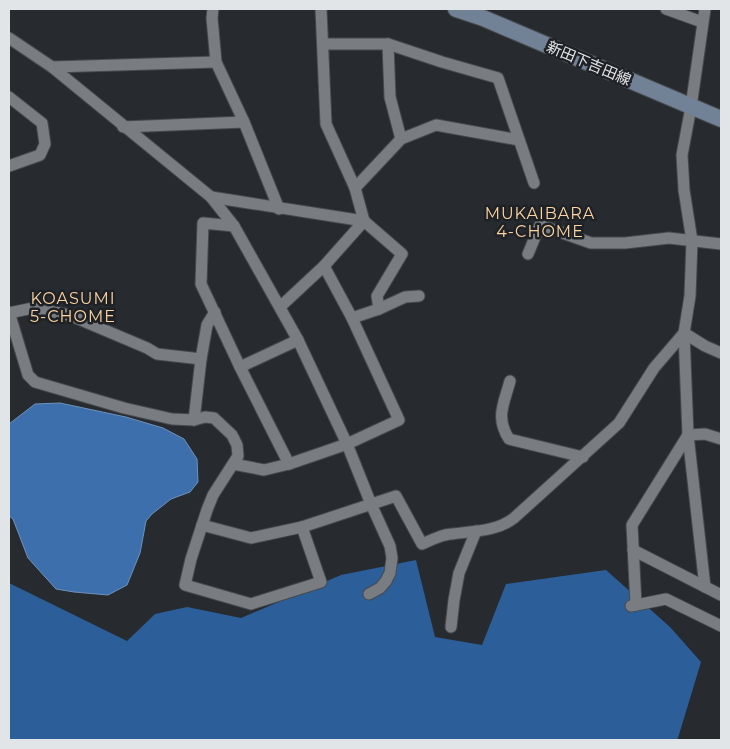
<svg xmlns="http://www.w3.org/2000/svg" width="730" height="749" font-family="Montserrat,'Noto Sans JP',sans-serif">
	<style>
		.forest { fill: #2c5e99 }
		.water { fill: #3c6fab; stroke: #6e92bd }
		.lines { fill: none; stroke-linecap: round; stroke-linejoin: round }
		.minor-casing { stroke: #474a4d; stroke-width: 13 }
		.secondary-casing { stroke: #474a4d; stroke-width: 18 }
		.minor { stroke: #797d82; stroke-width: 11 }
		.secondary { stroke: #728296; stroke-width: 16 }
		.labels { text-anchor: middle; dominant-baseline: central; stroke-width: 5; stroke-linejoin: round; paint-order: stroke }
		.street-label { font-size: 15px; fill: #e2e5e8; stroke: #1e2125 }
		.neighbourhood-label { font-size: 16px; letter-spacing: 1px; fill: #fdd5a2; stroke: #1e2125 }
	</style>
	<rect width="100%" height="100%" fill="#272b2f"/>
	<!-- forest -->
	<path class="forest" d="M416 560 435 637 482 645 506 584 606 570 670 627 701 662 678 738 676 740H9V583L127 641 155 614 187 607 241 618 341 575Z"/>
	<!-- water -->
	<path class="water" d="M60 403 126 417 163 428 184 439 197 459 198 482 190 492 171 499 152 514 146 521 140 553 127 585 108 595 74 592 56 589 28 558 13 519 9 516V424L35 404Z"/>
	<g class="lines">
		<!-- minor casing -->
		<g class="minor-casing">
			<g id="minor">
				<path d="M213 9 212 18 216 62 244 122 279 209"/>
				<path d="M321 9 326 124 355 188 364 221"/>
				<path d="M666 9 702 22"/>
				<path d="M705 9 691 107 682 155 684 190 692 241 690 296 684 333 688 435 705 587"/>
				<path d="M9 38 52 67 211 197 234 226 298 340 347 444 371 504 390 546 392 558 390 573 386 581 380 588 369 594"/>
				<path d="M323 44H388L442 62 498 78 534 183"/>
				<path d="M388 44 390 97 401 139"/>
				<path d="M52 67 216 62"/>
				<path d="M9 97 42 123 45 144 40 155 9 166"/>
				<path d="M123 127 244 122"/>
				<path d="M355 188 401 139 436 125 519 140"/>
				<path d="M211 197 364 221 402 254 377 296 379 309"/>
				<path d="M234 226 203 223 201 284 240 367 289 464"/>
				<path d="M528 254 540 225 591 243H625L669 238 721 244"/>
				<path d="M280 307 324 266 364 221"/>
				<path d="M9 312 28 375 35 382 124 408 172 419 194 420 205 417 214 418 232 435 237 445 238 456 213 495 207 510 191 559 185 585 251 604 321 582 302 527"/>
				<path d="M9 313 33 308 69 315 147 348 157 354 201 359"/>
				<path d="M352 318 379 309 405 297 419 296"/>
				<path d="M684 333 705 346 721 353"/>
				<path d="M240 367 298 340"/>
				<path d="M510 381C504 404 495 417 509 439L583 457"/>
				<path d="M194 420 201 359 207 325 215 312"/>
				<path d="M688 435 705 434 721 439"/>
				<path d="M233 464 264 470 289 464 347 444 399 420 352 318 324 266"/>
				<path d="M202 525 251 538 302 527 396 496 422 544C429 541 437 537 445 535 467 531 495 533 514 518L619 423 654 368 684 333"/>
				<path d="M633 550 721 595"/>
				<path d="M636 605 632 525 688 435"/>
				<path d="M631 606 666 599 721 626"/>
				<path d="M451 627 454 600 459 573 476 531"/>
			</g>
		</g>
		<!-- secondary casing -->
		<g class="secondary-casing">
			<path id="secondary" d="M456 9 483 18 721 119"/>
		</g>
		<!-- minor -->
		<use href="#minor" class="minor"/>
		<!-- secondary -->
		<use href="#secondary" class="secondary"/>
	</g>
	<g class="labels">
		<!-- street labels -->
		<g class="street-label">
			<text transform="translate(589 63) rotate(23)">新田下吉田線</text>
		</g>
		<!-- neighbourhood labels -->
		<g class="neighbourhood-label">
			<text x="540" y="213">MUKAIBARA<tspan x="540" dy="18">4-CHOME</tspan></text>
			<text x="73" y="298">KOASUMI<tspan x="73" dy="18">5-CHOME</tspan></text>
		</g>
	</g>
	<!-- border -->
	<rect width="730" height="749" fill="none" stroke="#e2e5e8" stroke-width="20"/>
</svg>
